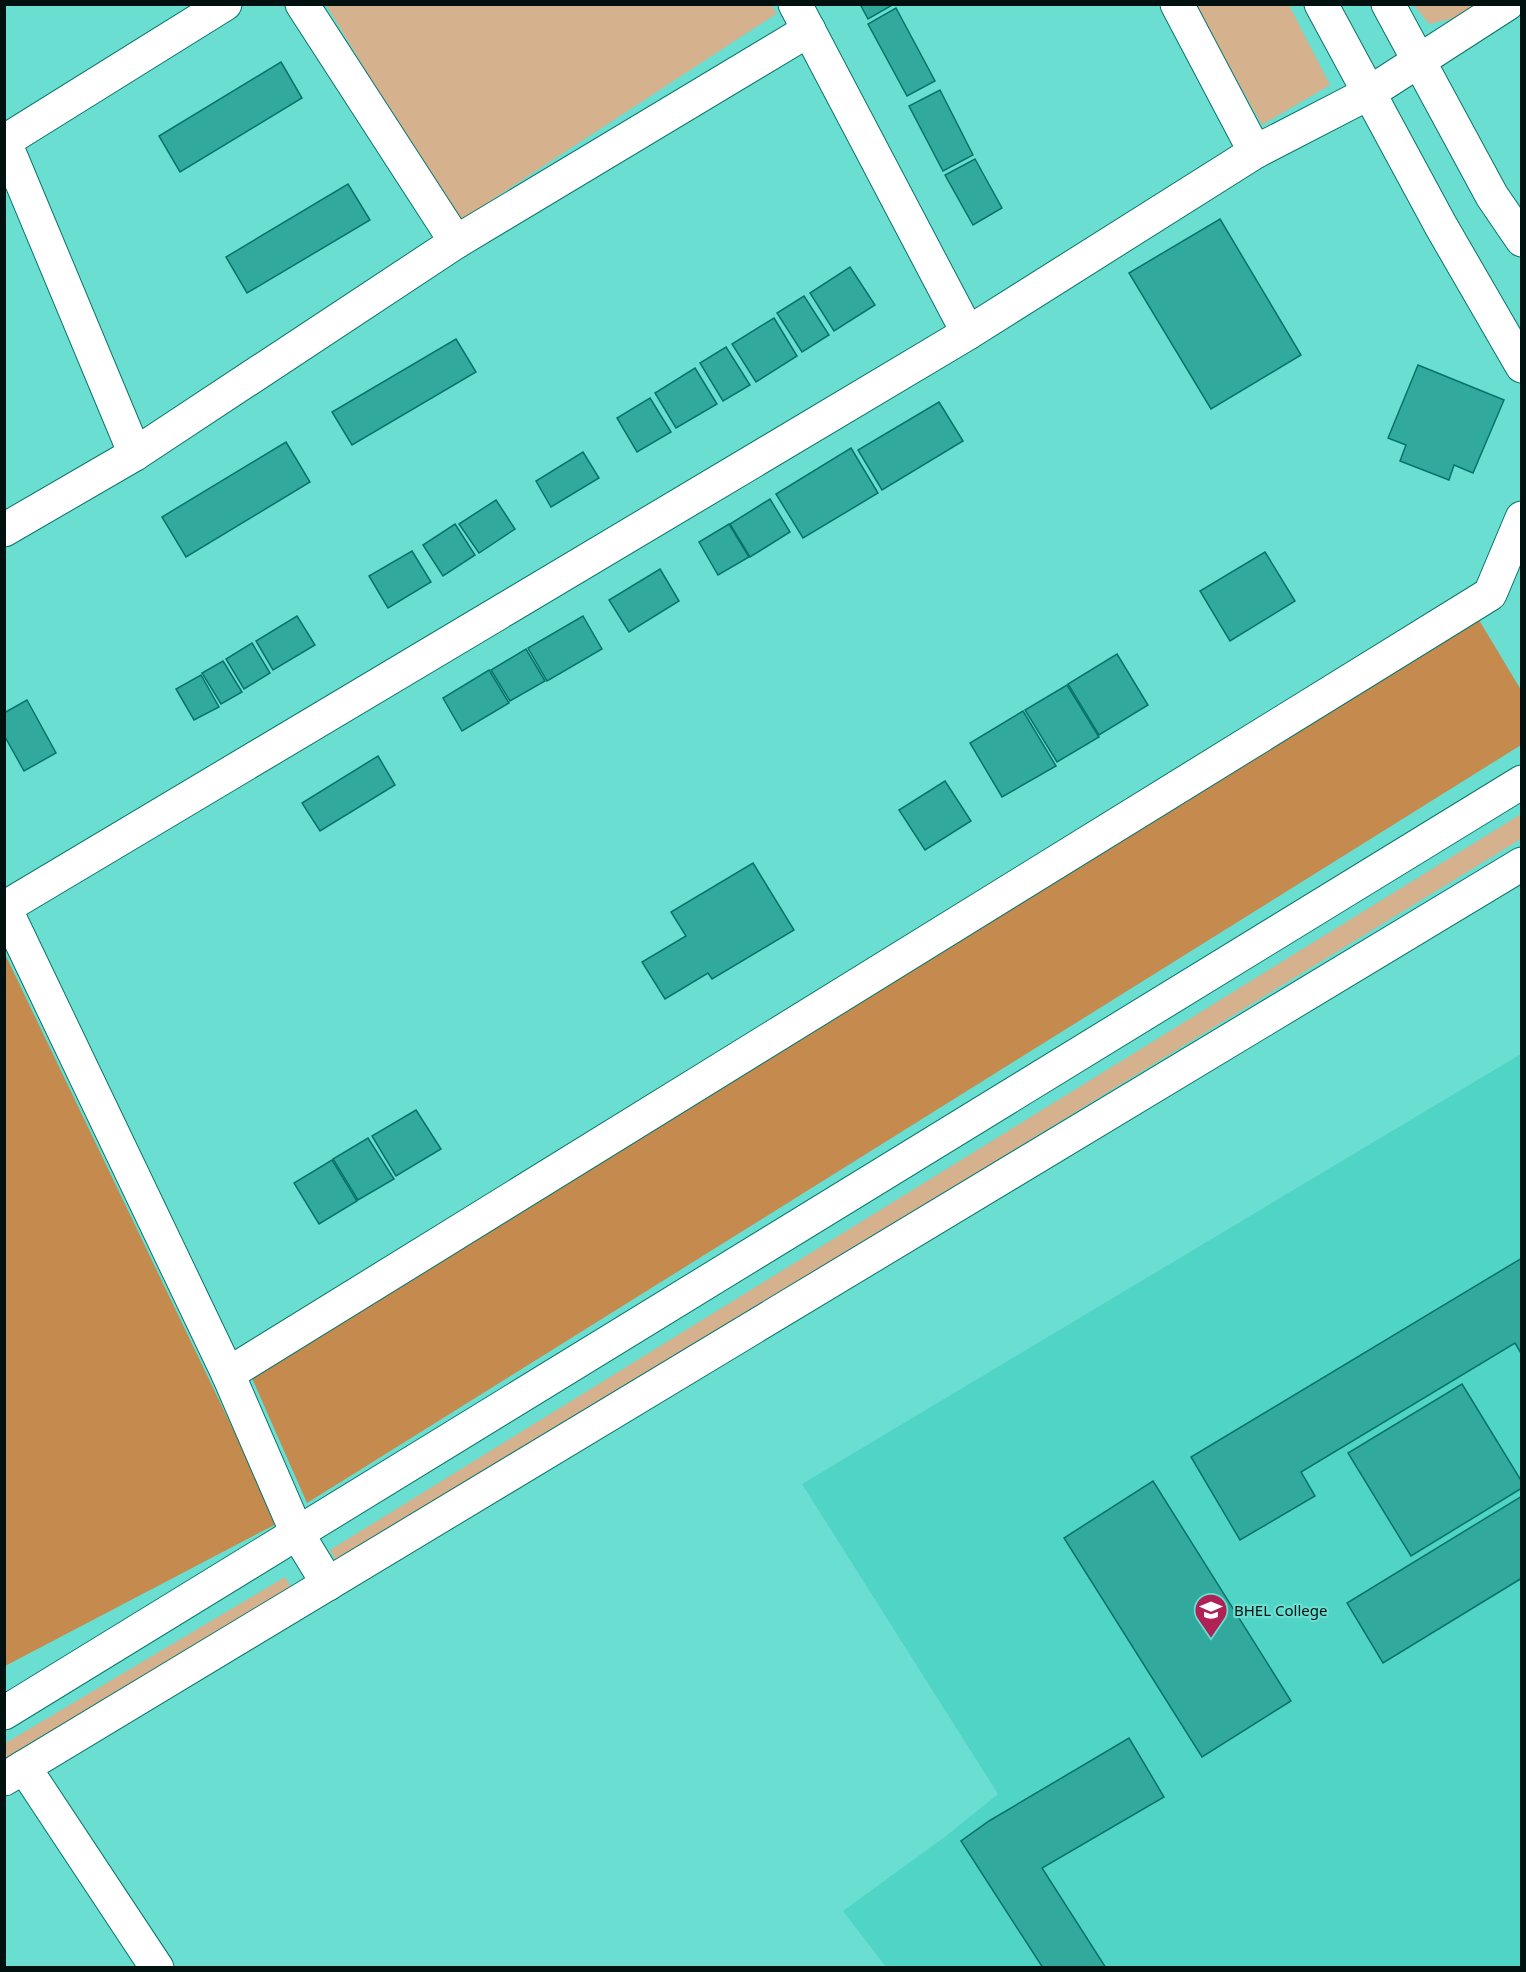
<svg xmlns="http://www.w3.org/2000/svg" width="1526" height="1972" font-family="'Noto Sans',sans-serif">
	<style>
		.built { fill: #50d4c5 }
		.green { fill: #d5b18e }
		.forest { fill: #c48a4e }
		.building { fill: #32a99d; stroke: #07736a; stroke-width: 1.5 }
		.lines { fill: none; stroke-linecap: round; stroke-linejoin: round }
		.minor-casing { stroke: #0a746a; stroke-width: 35 }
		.major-casing { stroke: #0a746a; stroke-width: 35 }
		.minor { stroke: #fff; stroke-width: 33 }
		.major { stroke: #fff; stroke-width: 33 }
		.labels { text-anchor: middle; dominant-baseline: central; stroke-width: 4.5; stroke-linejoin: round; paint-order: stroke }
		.poi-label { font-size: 15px; fill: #00110f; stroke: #6aded1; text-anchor: start }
	</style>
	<rect width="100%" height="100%" fill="#6aded1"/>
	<!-- built -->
	<path class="built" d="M1521 1054V1967H886L843 1911 946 1836 998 1794 802 1484Z"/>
	<!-- green -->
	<g class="green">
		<path d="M772 4 776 14 458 222 326 5Z"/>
		<path d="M1195 5H1289L1330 85 1262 125Z"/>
		<path d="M1414 5H1482L1475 13 1429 24Z"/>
		<path d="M1521 814V839L338 1564 330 1550Z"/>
		<path d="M285 1577 294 1592 5 1765 4 1744Z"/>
	</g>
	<!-- forest -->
	<g class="forest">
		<path d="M1473 610 1521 690V745L307 1503 248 1369Z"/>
		<path d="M4 952 278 1523 5 1666H4Z"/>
	</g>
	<!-- building -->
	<g class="building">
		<path d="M860 4H894L868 19Z"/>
		<path d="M896 8 935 81 907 96 868 24Z"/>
		<path d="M281 62 302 98 180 172 159 136Z"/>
		<path d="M940 90 973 155 943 171 909 106Z"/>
		<path d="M975 159 1002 208 973 225 945 175Z"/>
		<path d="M348 184 370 220 247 293 226 257Z"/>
		<path d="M1220 219 1301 355 1211 409 1129 273Z"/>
		<path d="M850 267 875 305 834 331 810 293Z"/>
		<path d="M804 296 829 335 802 352 777 313Z"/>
		<path d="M774 318 797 356 756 382 732 344Z"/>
		<path d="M456 339 476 372 352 445 332 412Z"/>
		<path d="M726 347 750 385 723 401 700 363Z"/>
		<path d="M1418 365 1504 400 1473 473 1454 465 1449 480 1400 461 1406 445 1388 438Z"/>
		<path d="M695 368 717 404 676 428 655 393Z"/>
		<path d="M650 398 671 432 637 452 617 418Z"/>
		<path d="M939 402 963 441 882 490 858 450Z"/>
		<path d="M286 442 310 482 186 557 162 517Z"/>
		<path d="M851 448 878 493 803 538 776 494Z"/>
		<path d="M583 452 599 478 551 507 536 481Z"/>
		<path d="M770 499 790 532 750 557 730 524Z"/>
		<path d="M496 500 515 529 479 553 459 524Z"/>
		<path d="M455 524 475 555 443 576 423 545Z"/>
		<path d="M729 524 749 557 718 575 699 542Z"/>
		<path d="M412 551 431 582 388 608 369 576Z"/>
		<path d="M1265 552 1295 601 1230 641 1200 591Z"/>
		<path d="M660 569 679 601 629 632 609 600Z"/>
		<path d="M297 616 315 645 273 670 256 641Z"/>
		<path d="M583 616 602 649 547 681 528 648Z"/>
		<path d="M252 643 270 673 244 689 226 659Z"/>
		<path d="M526 649 545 681 510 701 491 670Z"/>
		<path d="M1117 654 1148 705 1099 735 1068 684Z"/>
		<path d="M223 661 242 692 221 704 202 673Z"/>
		<path d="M489 670 509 703 462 731 443 698Z"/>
		<path d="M201 675 219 707 194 720 176 689Z"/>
		<path d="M1067 685 1099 737 1057 762 1025 710Z"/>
		<path d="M27 700 56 753 24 771 4 735V713Z"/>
		<path d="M1023 711 1056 766 1002 797 970 743Z"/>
		<path d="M378 756 395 785 320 831 302 803Z"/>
		<path d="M945 781 971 821 925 850 899 810Z"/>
		<path d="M753 863 794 930 712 979 708 973 665 999 642 962 686 936 671 912Z"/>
		<path d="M416 1110 441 1149 396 1176 372 1136Z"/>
		<path d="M368 1138 394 1179 358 1200 333 1159Z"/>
		<path d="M332 1160 357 1201 319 1224 294 1183Z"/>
		<path d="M1522 1258V1355L1515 1343 1301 1472 1315 1496 1240 1540 1191 1457Z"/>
		<path d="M1462 1384 1522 1482V1488L1411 1556 1348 1453Z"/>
		<path d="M1153 1481 1291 1701 1202 1757 1064 1538Z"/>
		<path d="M1522 1496V1578L1383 1663 1347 1603Z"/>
		<path d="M1129 1738 1164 1797 1042 1868 1106 1968H1043L961 1841 989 1821Z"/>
	</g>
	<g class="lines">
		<!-- minor casing -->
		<g class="minor-casing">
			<g id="minor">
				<path d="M302 4 456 242"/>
				<path d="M795 4 968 333"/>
				<path d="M1177 4 1255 152"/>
				<path d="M4 140 135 454"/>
				<path d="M5 141 225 4"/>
				<path d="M4 530 135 454 456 242 809 30"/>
				<path d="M4 906 228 1374 297 1533 328 1584"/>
				<path d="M4 908 968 333 1255 152 1369 93 1507 4"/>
				<path d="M228 1374 1490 594 1522 518"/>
				<path d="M24 1767 157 1968"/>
			</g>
		</g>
		<!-- major casing -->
		<g class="major-casing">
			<g id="major">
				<path d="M1321 4 1441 226 1522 366"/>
				<path d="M1388 4 1492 196 1522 240"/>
				<path d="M4 1713 1522 782"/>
				<path d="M4 1779 1522 864"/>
			</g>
		</g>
		<!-- minor -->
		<use href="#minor" class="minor"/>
		<!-- major -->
		<use href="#major" class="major"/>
	</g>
	<!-- icons -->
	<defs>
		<g id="school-pin" transform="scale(1.725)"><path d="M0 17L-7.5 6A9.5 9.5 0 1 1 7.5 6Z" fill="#b02156" stroke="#6aded1"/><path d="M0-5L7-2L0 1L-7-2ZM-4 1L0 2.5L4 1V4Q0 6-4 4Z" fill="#fff"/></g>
	</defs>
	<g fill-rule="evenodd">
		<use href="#school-pin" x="1211" y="1610"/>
	</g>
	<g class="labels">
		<!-- poi labels -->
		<g class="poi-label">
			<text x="1234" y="1610">BHEL College</text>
		</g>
	</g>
	<!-- border -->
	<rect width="1526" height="1972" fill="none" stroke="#00110f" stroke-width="12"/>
</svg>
